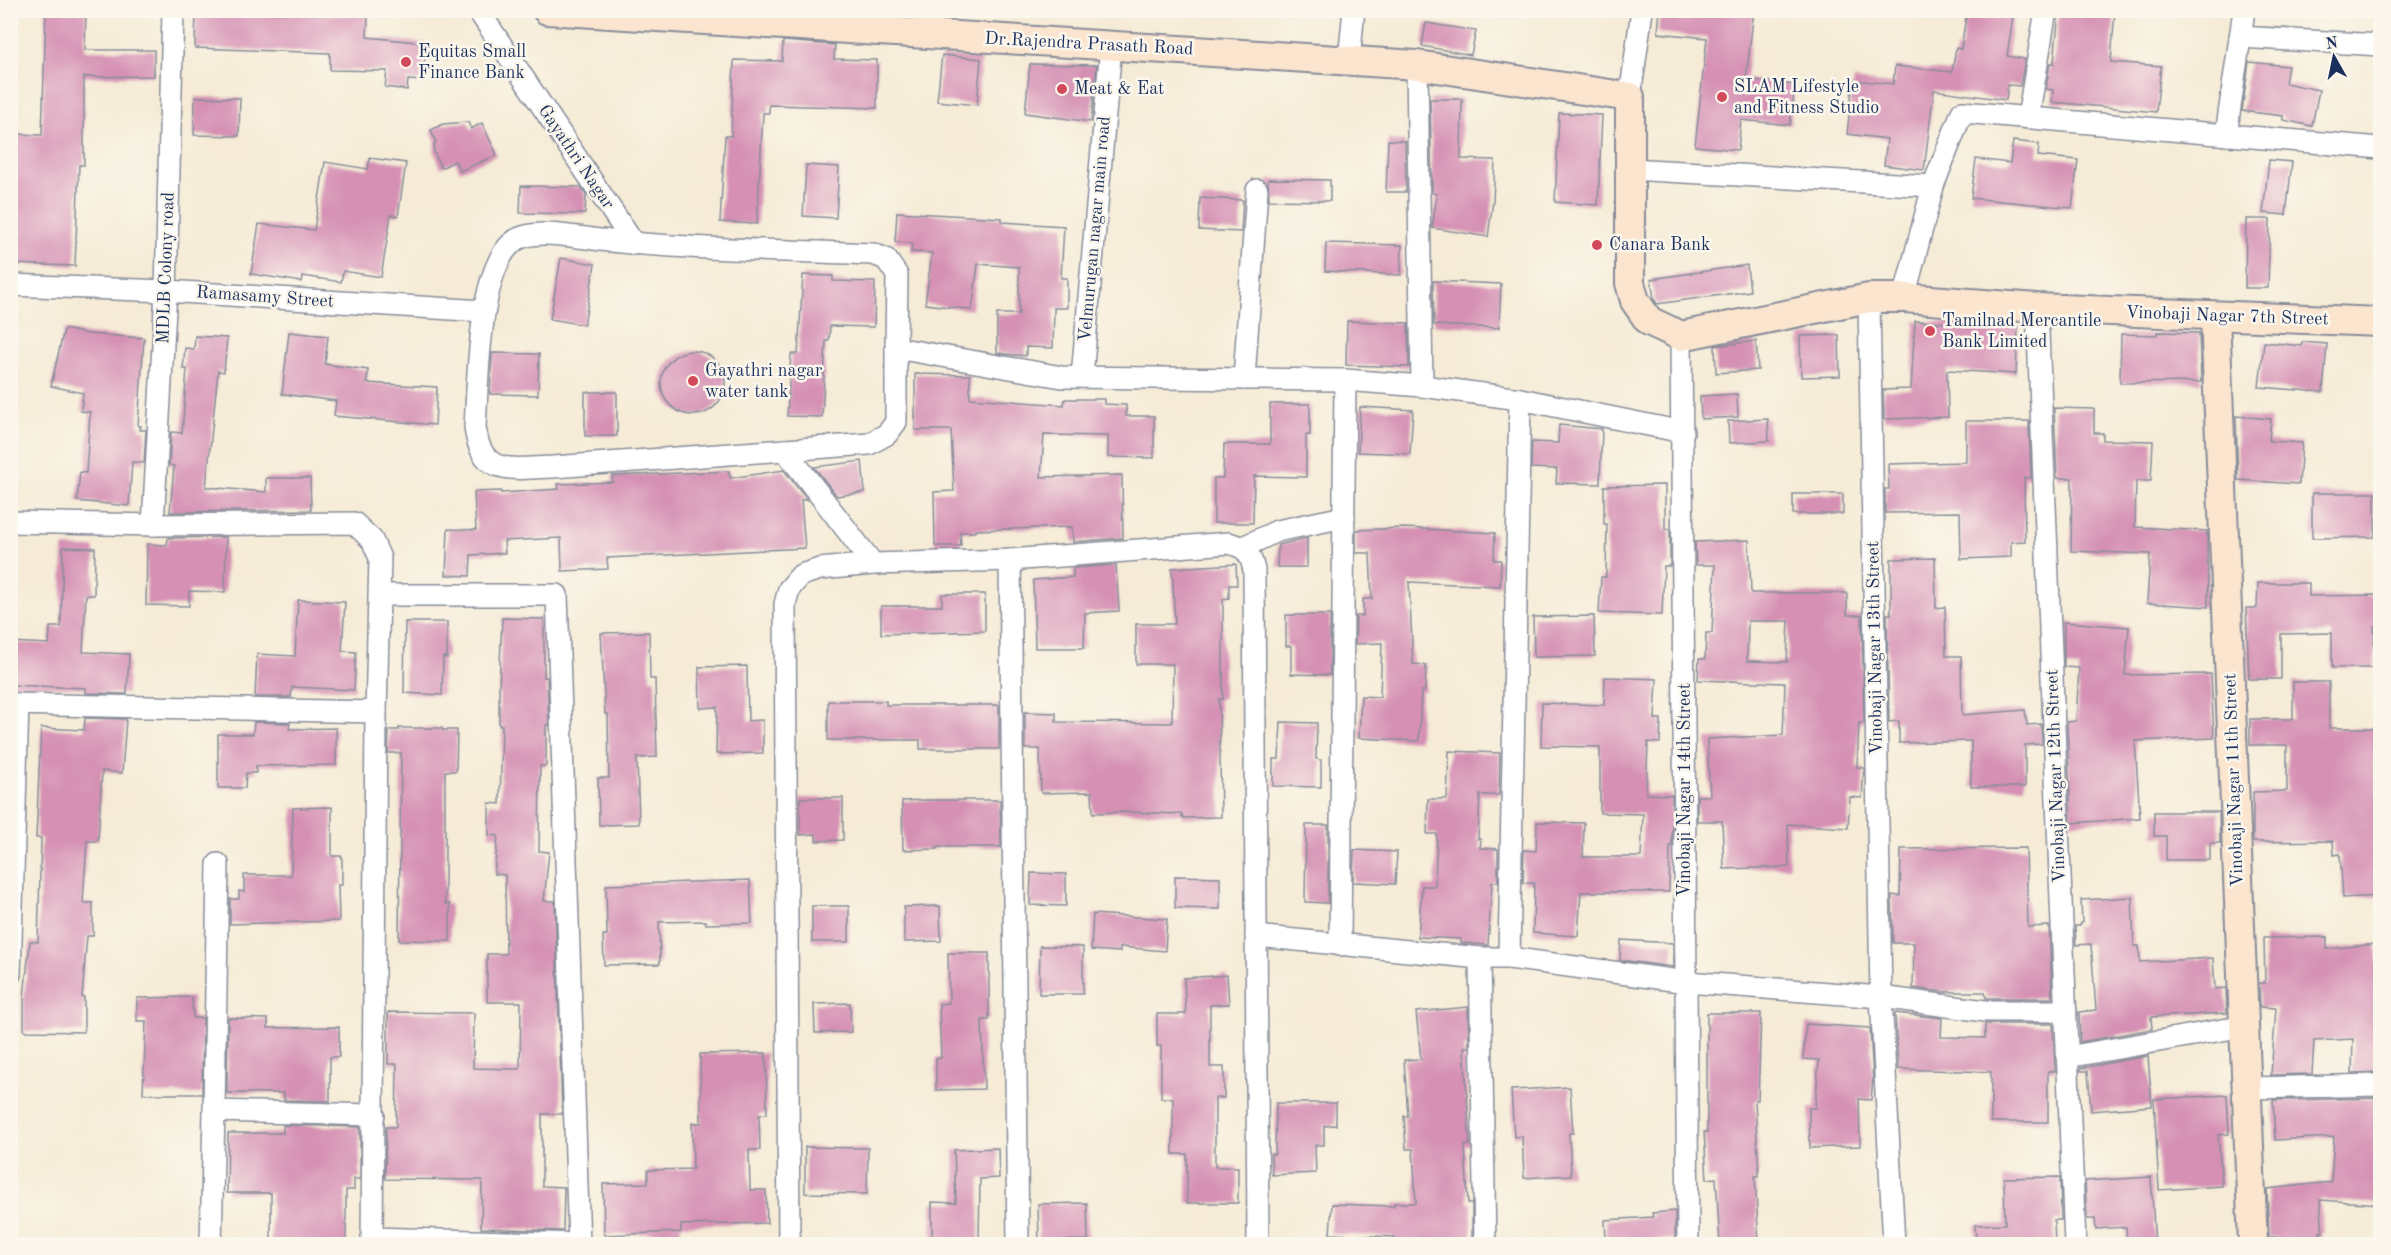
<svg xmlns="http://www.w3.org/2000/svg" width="2391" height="1255" font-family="'Old Standard TT',serif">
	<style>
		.building { fill: #d590b4; fill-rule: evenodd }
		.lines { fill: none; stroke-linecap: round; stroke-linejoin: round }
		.street-casing { stroke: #888d9a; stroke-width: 24 }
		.secondary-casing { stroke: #888d9a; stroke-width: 32 }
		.street { stroke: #fff; stroke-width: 21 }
		.secondary { stroke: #fbe5cf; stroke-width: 28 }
		.poi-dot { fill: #d1495b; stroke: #fbf7ec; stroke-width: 2 }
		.labels { text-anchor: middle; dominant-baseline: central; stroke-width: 5; stroke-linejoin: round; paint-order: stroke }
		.street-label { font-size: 18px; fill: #1b2f5e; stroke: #fbf7ec }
		.poi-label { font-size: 18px; fill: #1b2f5e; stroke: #fbf7ec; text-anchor: start }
	</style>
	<rect width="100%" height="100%" fill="#fbf7ec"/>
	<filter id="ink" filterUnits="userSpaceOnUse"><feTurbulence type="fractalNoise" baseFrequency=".0167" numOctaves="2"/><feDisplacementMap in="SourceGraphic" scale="12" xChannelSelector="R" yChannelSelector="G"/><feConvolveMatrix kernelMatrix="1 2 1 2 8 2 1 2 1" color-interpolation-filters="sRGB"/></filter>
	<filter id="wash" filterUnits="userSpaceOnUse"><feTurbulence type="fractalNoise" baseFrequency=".008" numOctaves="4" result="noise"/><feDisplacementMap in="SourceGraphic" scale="24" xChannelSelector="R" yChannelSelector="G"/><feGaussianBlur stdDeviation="1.35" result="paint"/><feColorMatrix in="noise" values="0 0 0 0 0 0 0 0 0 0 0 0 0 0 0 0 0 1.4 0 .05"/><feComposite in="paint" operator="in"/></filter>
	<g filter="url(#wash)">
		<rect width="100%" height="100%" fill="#f5ebd6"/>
		<g id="blocks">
			<!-- building -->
			<g class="building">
				<path d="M46 10H86L85 50H154V76L84 77V165H79L75 266 10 264 15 134 42 135Z"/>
				<path d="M196 10 368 16 367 37 427 43 422 81 408 80 407 90 385 87 387 71 330 70V53L195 48Z"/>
				<path d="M1660 10H1754L1746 79 1795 85 1790 125 1741 120 1738 150 1695 146 1707 38 1658 33Z"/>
				<path d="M1967 10H2014L2007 56 2025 59 2020 86 2008 85 2006 100 1934 90 1924 170 1884 165 1887 139 1847 134 1853 80 1893 84 1895 66 1952 72 1956 48 1961 49Z"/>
				<path d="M2059 10H2115L2111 62 2161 66 2156 112 2052 102 2053 90 2046 89 2050 63H2054Z"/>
				<path d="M1426 23 1476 31 1471 55 1422 46Z"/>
				<path d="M783 41 835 45 834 59 877 60V108L769 105V113H763L757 224 720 222 725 136H731L734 60 782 61Z"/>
				<path d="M942 55 981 59 977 105 937 101Z"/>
				<path d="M2249 62 2288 66 2285 83 2319 90 2312 126 2283 120V116L2242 111Z"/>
				<path d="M1030 64 1097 65 1091 122 1025 113Z"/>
				<path d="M195 97 240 98 239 136 194 135Z"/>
				<path d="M1430 99H1462L1461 159 1495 160 1493 201 1488 237 1432 228 1437 194 1432 193Z"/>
				<path d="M1559 113 1602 115 1598 205 1555 202Z"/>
				<path d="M468 122 471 129 482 123 497 155 460 171 455 161 441 168 434 152V144L436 143 431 130 443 124Z"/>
				<path d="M1388 140 1405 141 1406 192H1386Z"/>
				<path d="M2013 141 2039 144 2038 156 2078 160 2072 208 1971 198 1976 159 2010 163Z"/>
				<path d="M370 158 406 163 398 216 391 215 381 277 343 271 341 282 303 276 302 282 251 274 259 224 314 230 325 162 368 169Z"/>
				<path d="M2269 160 2292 162 2286 215 2263 213Z"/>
				<path d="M806 165 839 167 836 218 803 216Z"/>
				<path d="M1268 179 1330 180V201L1269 200Z"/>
				<path d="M521 186 581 187 586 195 585 214 520 213Z"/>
				<path d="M1200 198 1243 200 1241 232 1199 230Z"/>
				<path d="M897 212 1002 218V222L1064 226 1061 278H1067V308H1054L1053 348 1026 347V356L997 353V314H1019V267L978 264 972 310 925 304 932 253 911 252 912 243 895 242Z"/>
				<path d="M2246 219H2270L2268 288H2245Z"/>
				<path d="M1326 243 1402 245 1401 275 1325 271Z"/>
				<path d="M561 258 595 264 584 325 550 319Z"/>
				<path d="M1747 265 1750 291 1657 304 1654 299 1651 279Z"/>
				<path d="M803 275 833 276V281L875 282 874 327 830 326 829 341H826L822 417 787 416 791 354H798Z"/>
				<path d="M1433 281 1501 284 1499 328 1434 325Z"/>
				<path d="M1347 321 1408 323 1409 367 1346 365Z"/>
				<path d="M1915 321 2018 327 2016 374 1947 370 1948 417 1884 419 1883 390 1911 389Z"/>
				<path d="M64 329 88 334 144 338 138 426H141L140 430H146L144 463 132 462 129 506 77 501 80 472 86 473 90 412 81 411 83 393 51 386Z"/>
				<path d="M289 332 328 336 325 364 368 370 367 383 437 387 435 425 334 416 336 401 282 394Z"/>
				<path d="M2157 332 2199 333 2201 382 2120 383 2121 334 2157 335Z"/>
				<path d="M1839 335 1840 376 1801 377 1800 336Z"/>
				<path d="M195 336 227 338 224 372 218 371 206 487 266 492V478H310L311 510 170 512 174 466 169 465 171 432 182 433 187 369H183L185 348 194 349Z"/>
				<path d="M1756 341 1758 370 1716 373 1715 346Z"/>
				<path d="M2264 342 2302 346V342L2327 344 2323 392 2259 387Z"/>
				<circle cx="693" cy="383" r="32"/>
				<path d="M492 353 539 354 538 395 490 394Z"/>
				<path d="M915 374 970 375V398L1064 405 1065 399H1104V404L1126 405V416H1154V458L1108 457V436L1044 435 1041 477 1122 475 1123 538 1073 542 1072 527 975 530V532H960L961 546H935L934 492 954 491 951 430H915Z"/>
				<rect x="585" y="392" width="32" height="44"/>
				<path d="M1737 394 1738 417 1701 419 1700 396Z"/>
				<path d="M1270 404H1310V435H1306V477L1254 476 1253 523H1214V478H1223L1224 444H1270Z"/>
				<path d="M1360 407 1413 410 1410 454 1358 452Z"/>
				<path d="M2054 408 2094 409V433H2103V440L2153 441 2151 481H2136L2135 527 2207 531 2208 607 2147 603 2150 554 2071 551 2072 478H2057Z"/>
				<path d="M2236 416 2271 419 2269 441 2302 443 2299 484 2238 480Z"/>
				<path d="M1768 419 1769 441 1729 443 1728 421Z"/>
				<path d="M1966 421H2029L2031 478 2024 477 2025 541 2011 542V557L1961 559 1960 512 1885 513V489H1889L1888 464 1966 462Z"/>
				<path d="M1559 425 1602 429 1600 484 1556 483 1557 469 1531 468 1532 442 1558 443Z"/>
				<path d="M862 461 865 492 837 496 814 467Z"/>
				<path d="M784 470 807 500H801L805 548 607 558 608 569 562 571 561 538 504 541 505 553 471 555 470 576 446 575 448 529 476 530 474 492 501 491V493L559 489 558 484 613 482 612 476 729 471 730 478Z"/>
				<path d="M1665 485V529H1670V566H1664L1662 615 1599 613 1601 577H1606L1607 524H1604V486Z"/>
				<path d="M2312 493H2375V537L2312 538Z"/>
				<rect x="1793" y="494" width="50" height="20"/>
				<path d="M1405 528 1495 533 1494 560H1501L1500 586 1409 582 1413 664 1426 665 1425 691H1421L1419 741 1359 738 1361 696 1380 697 1382 643 1355 644 1356 616H1363V599H1372L1370 553H1356V530Z"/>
				<path d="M226 537 225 592 189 591V606L146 605 147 544 167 545 168 538Z"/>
				<path d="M1307 538V567H1277L1278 545Z"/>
				<path d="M1749 540 1751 593H1847V615H1862L1864 723H1859L1857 767 1864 768 1862 798 1850 797 1848 828 1788 824 1789 867 1724 869 1722 821H1697V796H1710L1707 739 1783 735 1785 683 1698 680 1699 659H1705L1706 633H1712L1715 565H1696L1695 542ZM1748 621H1789L1787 662 1747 661Z"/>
				<path d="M63 547 95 548 94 595H86L83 652 129 654 127 694 86 693V688L10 685V642L49 644 50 627H61Z"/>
				<path d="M1935 558 1936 608 1945 607 1946 656H1961L1962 715 2025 710 2027 725 2041 724 2042 744 2025 745V787H1971V741L1899 743V721L1889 722 1887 614H1891V559Z"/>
				<path d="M1236 564 1237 585H1229V598L1223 599V699H1219L1221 817 1182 818V814L1124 812 1093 813 1092 792 1041 793 1040 749H1025V712L1056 713V722L1172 723 1173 664H1136V624H1175L1172 568Z"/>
				<path d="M1116 565 1119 611 1085 613 1084 648H1035L1033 580 1073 577V568Z"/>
				<path d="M2258 583H2309V596L2379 595V626H2374L2375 668H2332V633L2281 634V679H2249L2246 608H2257Z"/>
				<path d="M942 594H985V631L881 634V606H942Z"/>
				<path d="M298 600 345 602 342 651 356 652 354 690 292 687 291 697H255L257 654 295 656Z"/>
				<path d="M1286 615H1330V675L1291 674V646H1286Z"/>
				<path d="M1594 616 1595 656 1534 657 1533 617Z"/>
				<path d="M502 618 544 619V677H547L549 725H546V766H540L539 851 549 852 544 901H555L562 1114H542V1186L564 1187 563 1231 481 1228 482 1180 385 1179 386 1127H396L397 1064H388V1012L474 1013 473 1068 520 1069 521 1002H487V954H506L505 875 494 874 498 836 489 835V803L500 804 502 725H499V688Z"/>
				<path d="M405 622H447V658L443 657 442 695 404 693Z"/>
				<path d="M2064 622 2129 627 2125 675 2211 674 2214 738 2135 741 2140 818 2071 823 2067 722 2076 721 2079 668 2064 667Z"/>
				<path d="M649 632 650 679H655L657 757 637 758 639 824 599 825 598 778H609L608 714H605L601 633Z"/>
				<path d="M747 666 748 721 763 720V753L716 754 717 707 700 708 699 667Z"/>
				<path d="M1605 677 1657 679 1655 719H1661L1660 743 1648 742 1646 794 1672 795V846H1670L1669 892H1581L1578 936 1533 933 1534 883H1523L1524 850 1536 851 1537 822 1584 823 1583 857H1641L1643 814 1600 813V747L1541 746 1542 703 1604 705Z"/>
				<path d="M2293 682H2329V728H2380V758H2378L2380 896 2343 898 2340 854 2334 855 2333 841 2253 842V792L2287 791V745H2250V719H2293Z"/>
				<path d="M828 701H886V705H999V749H920V740H828Z"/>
				<path d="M85 718 126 719 122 773 102 771 98 841H87L83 903H93V936H87L82 997H84V1032L24 1031V997L30 941 38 942 41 838H36L41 728 84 730Z"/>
				<path d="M254 722 290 723 289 729 336 728V765L256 766V773H246L245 788H218V734H253Z"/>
				<path d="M1281 722 1317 723 1316 759 1321 760V787L1273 786V759H1279Z"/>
				<path d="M399 728H442V730H457L456 771H445V904H450V941L399 940 401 753H388L389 730H399Z"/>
				<path d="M1449 751 1500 753 1499 795H1480L1478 839H1481L1480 848 1498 849V882H1492L1488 945 1461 943V939L1418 937 1422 886H1435L1437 834H1427L1428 799H1447Z"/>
				<path d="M800 798H843V840L816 841V834L800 835Z"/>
				<path d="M926 800H1000L1001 847H937V849L903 850 902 801Z"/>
				<path d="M332 807V856H342V885H338L339 921 230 924V899H239V891L244 892V875H291L293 808Z"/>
				<path d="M2154 812H2219L2220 843H2210V860H2166V836H2154Z"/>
				<path d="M1306 825H1328V903L1305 902Z"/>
				<path d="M2026 848 2028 927 2049 926 2052 998H1986L1985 992H1943L1913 988 1914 943H1893L1892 895 1900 896 1901 849Z"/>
				<path d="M1354 850 1397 852 1395 884 1353 882Z"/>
				<path d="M1031 873 1066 874V906L1030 905Z"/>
				<path d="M1175 876 1220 877V909L1175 908Z"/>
				<path d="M750 880 752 923 706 924V921L659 922 660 964 604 965 603 935H607L606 885Z"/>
				<path d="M2132 897 2134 946H2139L2140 962 2213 958 2215 989 2226 988 2227 1013 2151 1017 2152 1029 2080 1042 2079 1012 2096 1010 2091 944 2076 945 2075 926H2080V923H2082L2081 900Z"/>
				<rect x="812" y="906" width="37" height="36"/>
				<path d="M940 906 941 941 904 942V907Z"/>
				<path d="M1093 914 1167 919 1165 951 1120 947V952L1091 950Z"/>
				<path d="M2327 937V949L2376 944 2380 996V1072L2352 1073 2353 1039 2314 1041 2312 1074 2271 1075 2276 1008 2260 1007 2259 983H2265L2264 938Z"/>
				<path d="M1621 940 1673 943V967L1620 960Z"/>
				<path d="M1040 946 1083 947V994H1039Z"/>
				<path d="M948 953H989V1020H982L984 1089 936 1090V1058H941L939 1004 949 1003Z"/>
				<path d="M1227 975 1229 1004 1210 1005V1067H1224V1098H1215V1167H1238V1203H1187V1154H1173V1098H1161V1046H1157V1014H1186L1184 978Z"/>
				<path d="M192 997 193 1018H203L202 1094H143L146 1021H137V998Z"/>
				<path d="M850 1003 851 1032 815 1033 814 1004Z"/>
				<path d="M1468 1007 1469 1047H1464L1470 1145H1465L1468 1203H1472V1245H1394V1237L1330 1234 1332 1204 1394 1206V1203H1416L1413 1149H1406L1404 1116H1408L1404 1060 1421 1059 1416 1012Z"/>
				<path d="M1707 1013H1761L1758 1100H1755L1759 1176H1755L1759 1245H1720L1716 1178 1707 1179 1704 1132H1707Z"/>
				<path d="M1895 1013 1942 1018 1941 1037 1985 1038V1024H2053L2055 1071H2048V1122H1991V1072L1898 1069Z"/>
				<path d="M228 1018 268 1019V1028L339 1027V1057H330V1101L284 1100V1093H227Z"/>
				<path d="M1806 1024 1870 1028 1873 1079 1871 1100 1859 1099 1860 1146 1810 1148 1809 1108H1815L1819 1060 1803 1059Z"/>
				<path d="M766 1053 767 1114 759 1115 760 1150H749L750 1190H766L767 1223 681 1225V1232L604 1235 603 1184 648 1183V1170L693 1169 692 1123H701L700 1054Z"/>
				<path d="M2148 1056 2152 1106 2091 1111 2088 1071H2081V1068Z"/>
				<path d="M1570 1087 1573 1133H1569L1571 1175 1524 1178 1522 1136 1514 1137 1511 1090Z"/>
				<path d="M2227 1095 2229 1134 2218 1135 2222 1186 2159 1190 2154 1099Z"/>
				<path d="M2380 1098V1204L2320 1200 2323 1232H2320L2322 1245H2278L2277 1237H2269L2267 1189 2331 1182 2334 1137 2275 1140 2273 1100Z"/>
				<path d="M1276 1103H1336V1125L1324 1126V1145H1315L1316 1173 1272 1175 1271 1154H1275Z"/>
				<path d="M283 1125 360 1127V1179H354V1190H346V1245H271V1193H227L228 1133H283Z"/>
				<path d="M805 1147 868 1148 867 1194 805 1193Z"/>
				<path d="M998 1148 999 1178 980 1179 979 1241 932 1240V1202L956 1203 954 1150Z"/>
				<path d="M2060 1177 2061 1220H2054L2055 1245H1976L1975 1225 2005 1224 2004 1178Z"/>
				<path d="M2151 1177 2155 1245H2127L2126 1227 2096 1229 2095 1219H2087L2085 1181Z"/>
				<path d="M1087 1203 1088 1240 1039 1241 1038 1204Z"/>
				<path d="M1675 1211V1239L1606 1243 1605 1220 1653 1217 1652 1213Z"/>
			</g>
		</g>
	</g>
	<g filter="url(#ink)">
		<use href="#blocks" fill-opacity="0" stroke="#888d9a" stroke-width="1.5"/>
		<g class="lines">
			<!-- street casing -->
			<g class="street-casing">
				<g id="street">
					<path d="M478 10 634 244"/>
					<path d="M2240 37 2380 45"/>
					<path d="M1349 60 1354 10"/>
					<path d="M1417 65 1422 386"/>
					<path d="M1630 97 1642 10"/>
					<path d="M2028 118 2046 10"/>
					<path d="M2226 135 2244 10"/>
					<path d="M1629 169 1933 186 1904 298"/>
					<path d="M1933 186 1962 112 2380 148"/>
					<path d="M10 285 166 291 483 311"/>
					<path d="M1869 298 1881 997 1894 1244"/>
					<path d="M2037 308 2075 1244"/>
					<path d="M1681 336 1688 1244"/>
					<path d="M1082 377 1111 46"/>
					<path d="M1244 379 1257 190"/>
					<path d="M785 450 869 444 887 434 896 422V348L1062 377 1345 380 1422 386 1520 399 1683 432"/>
					<path d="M10 522 153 525 354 523 372 540 380 558 376 712 372 1244"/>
					<path d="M153 525 166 291 173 10"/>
					<path d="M1243 547 1277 531 1344 517"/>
					<path d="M1010 560 1018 1244"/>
					<path d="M873 564 785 450 553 467C512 468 481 478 475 427 478 383 478 272 512 243 531 226 577 238 601 240 691 250 783 250 873 254L886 259 897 275 896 348"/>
					<path d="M380 595H557L579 1244"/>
					<path d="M10 704 376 712"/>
					<path d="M1256 936 1480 958H1509L1687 982 1881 997 1985 1011H2066"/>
					<path d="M1340 945 1345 380"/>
					<path d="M1480 958 1485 1244"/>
					<path d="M1509 958 1520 399"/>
					<path d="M10 974 18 704"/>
					<path d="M2067 1057 2245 1026"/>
					<path d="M2247 1088 2380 1085"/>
					<path d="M214 1111 218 864"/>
					<path d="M372 1238 580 1244"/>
					<path d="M211 1244 214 1111 374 1115"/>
					<path d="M789 1244 785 604 789 589 801 575 820 569 873 564 1010 560 1229 543C1247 548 1250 553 1254 570L1258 1244"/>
				</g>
			</g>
			<!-- secondary casing -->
			<g class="secondary-casing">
				<g id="secondary">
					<path d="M547 10 1417 65 1630 97V283L1635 301 1649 321 1681 336 1869 298H1904L2037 308 2380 322"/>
					<path d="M2215 316 2253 1244"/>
				</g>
			</g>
			<!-- street -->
			<use href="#street" class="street"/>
			<!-- secondary -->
			<use href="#secondary" class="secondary"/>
		</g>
	</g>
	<!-- markers -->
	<g class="poi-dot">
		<circle cx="406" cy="62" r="6"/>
		<circle cx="1062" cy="89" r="6"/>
		<circle cx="1722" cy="97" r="6"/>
		<circle cx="1597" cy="245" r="6"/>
		<circle cx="1930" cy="331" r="6"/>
		<circle cx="693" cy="381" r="6"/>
	</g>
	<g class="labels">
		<!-- street labels -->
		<g class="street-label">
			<text transform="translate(1089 44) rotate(3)">Dr.Rajendra Prasath Road</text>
			<text transform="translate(576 157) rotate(56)">Gayathri Nagar</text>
			<text transform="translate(1095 229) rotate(-85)">Velmurugan nagar main road</text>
			<text transform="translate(166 268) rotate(-88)">MDLB Colony road</text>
			<text transform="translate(265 297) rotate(4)">Ramasamy Street</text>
			<text transform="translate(2227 316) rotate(2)">Vinobaji Nagar 7th Street</text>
			<text transform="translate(1875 648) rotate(-91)">Vinobaji Nagar 13th Street</text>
			<text transform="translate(2056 776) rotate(-92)">Vinobaji Nagar 12th Street</text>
			<text transform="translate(2234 780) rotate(-92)">Vinobaji Nagar 11th Street</text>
			<text transform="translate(1685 790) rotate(-90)">Vinobaji Nagar 14th Street</text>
		</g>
		<!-- poi labels -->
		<g class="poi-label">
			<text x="418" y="52">Equitas Small<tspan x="418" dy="21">Finance Bank</tspan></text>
			<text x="1734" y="87">SLAM Lifestyle<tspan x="1734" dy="21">and Fitness Studio</tspan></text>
			<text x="1074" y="89">Meat &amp; Eat</text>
			<text x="1609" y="245">Canara Bank</text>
			<text x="1942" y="321">Tamilnad Mercantile<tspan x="1942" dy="21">Bank Limited</tspan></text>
			<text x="705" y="371">Gayathri nagar<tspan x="705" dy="21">water tank</tspan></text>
		</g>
	</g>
	<!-- margin -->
	<rect width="2391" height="1255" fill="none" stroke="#fbf7ec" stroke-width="36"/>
	<!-- north arrow -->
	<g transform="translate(2334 57) rotate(351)" stroke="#fbf7ec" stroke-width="4.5" paint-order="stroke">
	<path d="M0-4.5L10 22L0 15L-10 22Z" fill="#1b2f5e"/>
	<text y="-9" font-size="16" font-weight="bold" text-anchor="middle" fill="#1b2f5e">N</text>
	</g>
</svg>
